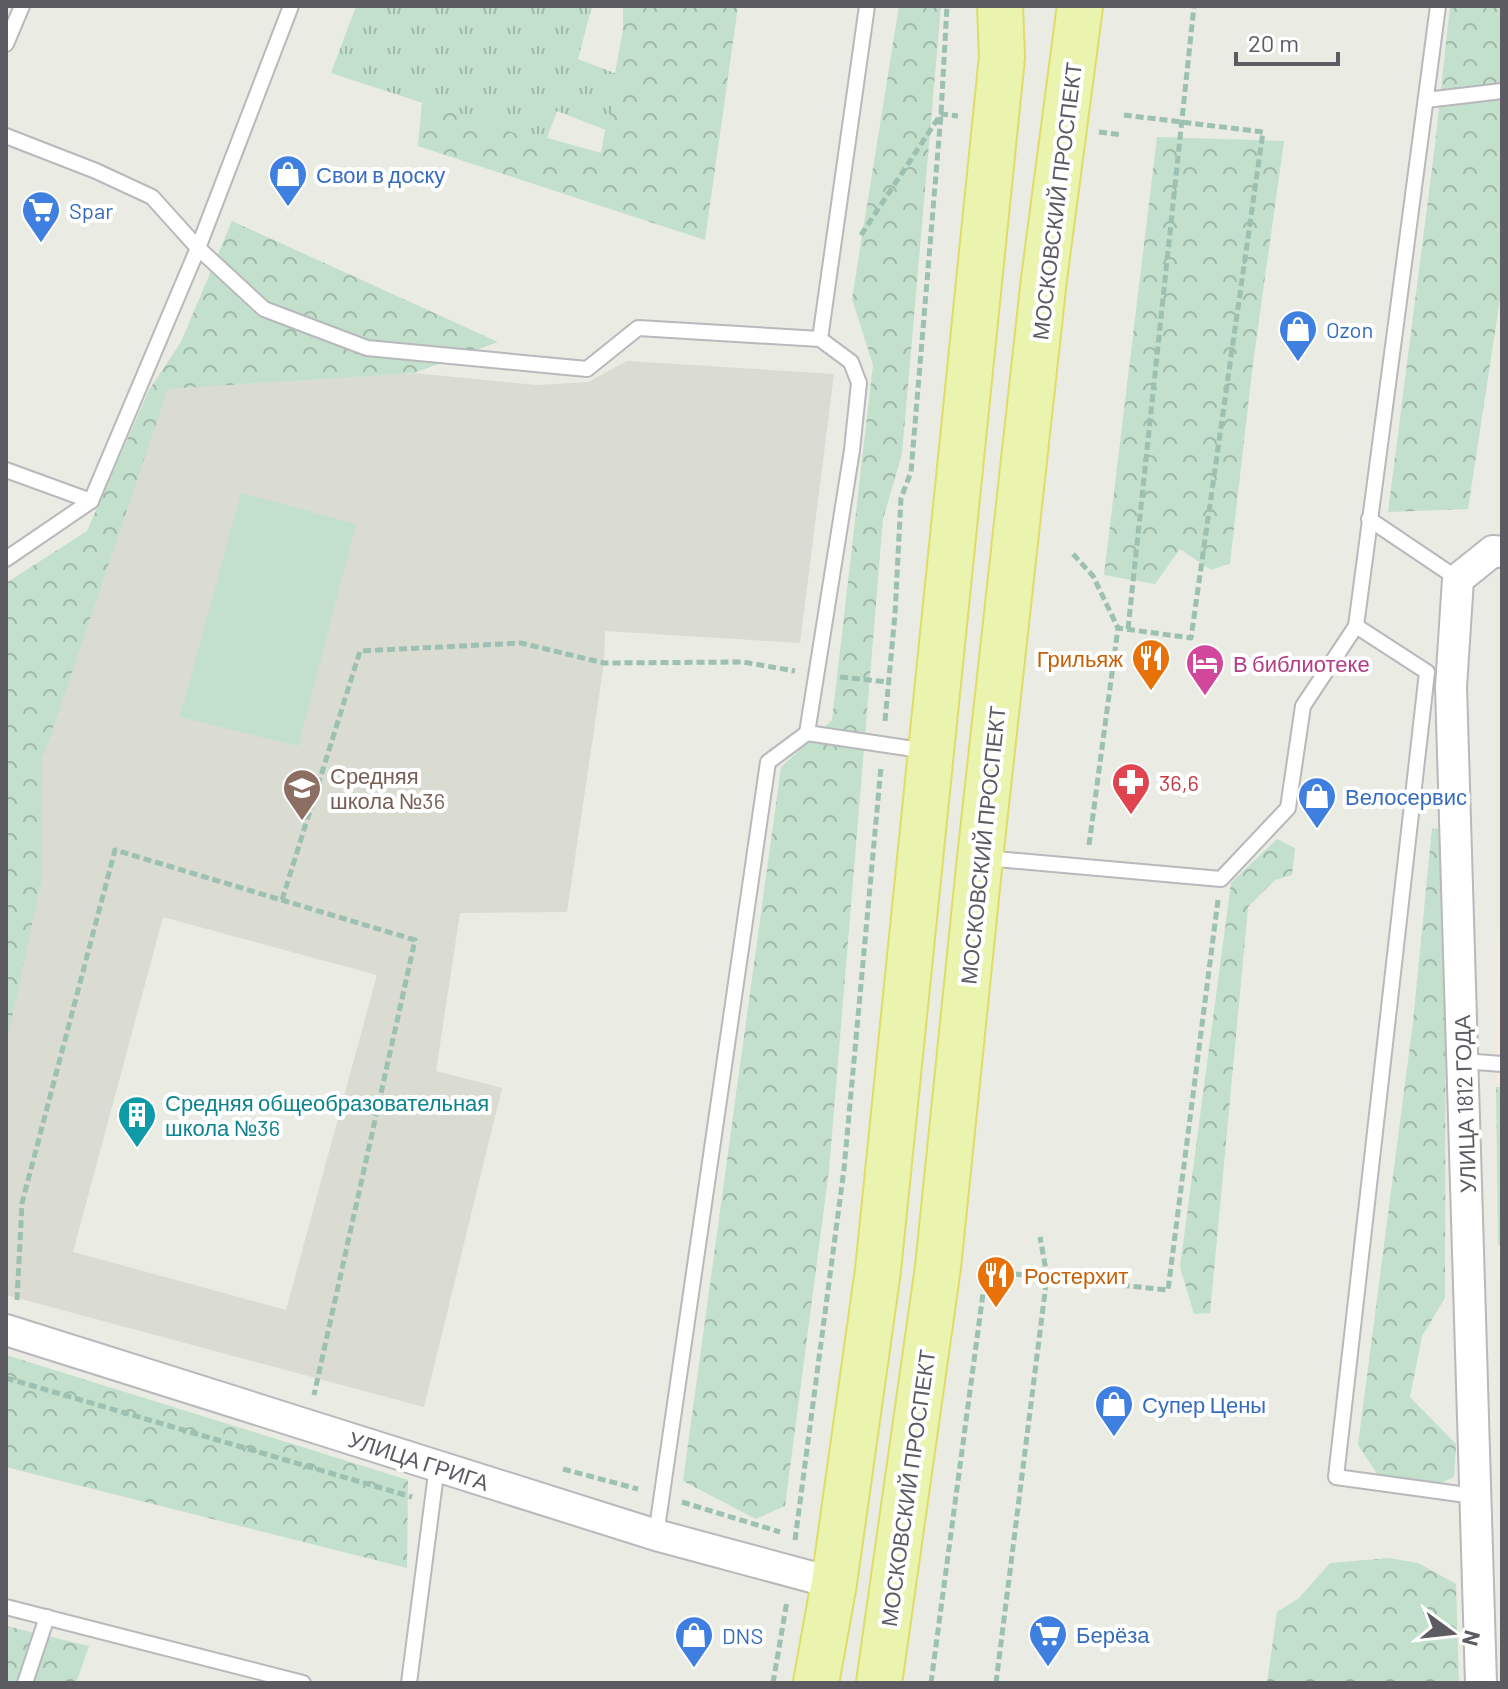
<svg xmlns="http://www.w3.org/2000/svg" width="1508" height="1689" font-family="Barlow,sans-serif">
	<style>
		.education { fill: #dadbd1; fill-rule: evenodd }
		.medical { fill: #f7e9e0 }
		.forest { fill: url(#forest-crowns) }
		.park { fill: url(#park-tufts) }
		.pitch { fill: #c2e0cb }
		.lines { fill: none; stroke-linecap: round; stroke-linejoin: round }
		.lane-casing { stroke: #b8b8bd; stroke-width: 18 }
		.street-casing { stroke: #b8b8bd; stroke-width: 34 }
		.primary-casing { stroke: #dbde68; stroke-width: 48 }
		.path { stroke: #9cc0b1; stroke-width: 5; stroke-dasharray: 8 4; stroke-linecap: butt }
		.lane { stroke: #fff; stroke-width: 14 }
		.street { stroke: #fff; stroke-width: 30 }
		.primary { stroke: #eaf4af; stroke-width: 44 }
		.labels { text-anchor: middle; dominant-baseline: central; stroke-width: 8; stroke-linejoin: round; paint-order: stroke }
		.shop-label { font-size: 22px; fill: #366cbe; stroke: #fff; text-anchor: start }
		.street-label { font-size: 22px; fill: #5b5b61; stroke: #fff }
		.food-label { font-size: 22px; fill: #c56008; stroke: #fff; text-anchor: end }
		.hotel-label { font-size: 22px; fill: #b23c85; stroke: #fff; text-anchor: start }
		.education-label { font-size: 22px; fill: #785e54; stroke: #fff; text-anchor: start }
		.health-label { font-size: 22px; fill: #be3a42; stroke: #fff; text-anchor: start }
		.culture-label { font-size: 22px; fill: #0d838f; stroke: #fff; text-anchor: start }
	</style>
	<defs>
		<pattern id="forest-crowns" width="20" height="18" patternUnits="userSpaceOnUse" patternTransform="scale(2)"><rect width="20" height="18" fill="#c2e0cb"/><path d="M2 6a3 3 0 1 1 6 0M12 15a3 3 0 1 1 6 0" fill="none" stroke="#a1b9a8"/></pattern>
		<pattern id="park-tufts" width="24" height="20" patternUnits="userSpaceOnUse" patternTransform="scale(2)"><rect width="24" height="20" fill="#c2e0cb"/><path d="M3 7l-1-3M5 7V3M7 7l1-3M15 17l-1-3M17 17v-4M19 17l1-3" fill="none" stroke="#a1b9a8"/></pattern>
	</defs>
	<rect width="100%" height="100%" fill="#eaebe2"/>
	<!-- education -->
	<path class="education" d="M627 361 834 374 800 643 605 631 604 663 567 912 460 913 436 1071 502 1088 424 1407 6 1295V885L149 390 414 373 536 385 588 382ZM163 917 377 975 286 1310 73 1252Z"/>
	<!-- medical -->
	<path class="medical" d="M1502 753V1309L1499 1308 1496 1063Z"/>
	<!-- forest -->
	<g class="forest">
		<path d="M623 6H738L705 240 418 146 422 103 601 153 623 29Z"/>
		<path d="M899 6H941L902 454 883 519 829 1170 785 1506 756 1519 683 1481 781 767 832 720 873 365 852 299Z"/>
		<path d="M1450 6H1502V286L1468 509 1388 512 1435 145Z"/>
		<path d="M1157 137 1284 141 1253 363 1230 563 1211 570 1180 549 1155 584 1104 575Z"/>
		<path d="M232 221 498 342 414 373 168 389 42 760 41 882 6 1046V583L87 531 149 390 181 342Z"/>
		<path d="M1432 828 1440 829 1446 867 1445 1298 1422 1336 1410 1397 1456 1444 1454 1477 1427 1489 1385 1486 1358 1445 1413 1022Z"/>
		<path d="M1277 839 1295 848 1292 875 1275 880 1248 907 1210 1313 1194 1314 1180 1267 1231 883Z"/>
		<path d="M1496 1087H1502V1245H1498Z"/>
		<path d="M6 1355 408 1480 407 1568 6 1467Z"/>
		<path d="M1389 1558 1418 1563 1456 1584 1459 1683H1267L1277 1612 1299 1598 1330 1563Z"/>
		<path d="M6 1626 89 1646 76 1683H6Z"/>
	</g>
	<!-- park -->
	<path class="park" d="M356 6H592L578 59 622 76 606 130 557 111 545 143 331 73Z"/>
	<!-- pitch -->
	<path class="pitch" d="M241 493 356 524 298 746 180 717Z"/>
	<g class="lines">
		<!-- lane casing -->
		<g class="lane-casing">
			<g id="lane">
				<path d="M1438 6 1356 626 1427 672 1336 1477 1474 1496"/>
				<path d="M6 44 22 6"/>
				<path d="M1426 100 1502 91"/>
				<path d="M6 136 96 171 152 197 198 248 291 6"/>
				<path d="M820 339 867 6"/>
				<path d="M6 470 91 501"/>
				<path d="M1369 519 1458 579"/>
				<path d="M6 559 91 501 198 248 264 309 367 348 587 369 638 328 820 339 851 362 859 383 852 450 807 733 927 751"/>
				<path d="M985 858 1221 879 1288 808 1303 706 1356 626"/>
				<path d="M1463 1061 1502 1064"/>
				<path d="M656 1535 768 762 807 733"/>
				<path d="M6 1607 303 1683"/>
				<path d="M25 1683 47 1617"/>
				<path d="M409 1683 437 1466"/>
			</g>
		</g>
		<!-- street casing -->
		<g class="street-casing">
			<g id="street">
				<path d="M6 1330 656 1535 834 1583"/>
				<path d="M1481 1683 1451 687 1458 579 1493 551 1502 552"/>
			</g>
		</g>
		<!-- primary casing -->
		<g class="primary-casing">
			<g id="primary">
				<path d="M816 1683 834 1583 878 1270 1002 57 1000 6"/>
				<path d="M879 1683 938 1267 980 858 1044 279 1080 6"/>
			</g>
		</g>
		<!-- path -->
		<g class="path">
			<path d="M1099 132 1122 135"/>
			<path d="M861 235 941 114 958 116"/>
			<path d="M1073 554 1093 576 1118 628"/>
			<path d="M1128 629 1194 6"/>
			<path d="M840 677 889 682"/>
			<path d="M885 721 895 614 901 498 911 472 941 114 947 6"/>
			<path d="M1089 845 1118 628 1191 638 1263 132 1124 115"/>
			<path d="M282 900 360 651 521 643 604 663 743 662 795 671"/>
			<path d="M17 1300 22 1203 115 850 415 940 314 1395"/>
			<path d="M6 1378 412 1497"/>
			<path d="M563 1469 638 1489"/>
			<path d="M682 1502 780 1532"/>
			<path d="M795 1540 844 1169 881 767"/>
			<path d="M773 1683 787 1601"/>
			<path d="M931 1683 986 1271 1168 1290 1218 900"/>
			<path d="M996 1683 1047 1276 1040 1237"/>
		</g>
		<!-- lane -->
		<use href="#lane" class="lane"/>
		<!-- street -->
		<use href="#street" class="street"/>
		<!-- primary -->
		<use href="#primary" class="primary"/>
	</g>
	<!-- icons -->
	<defs>
		<g id="shop-pin" transform="scale(2)"><path d="M0 17L-7.5 6A9.5 9.5 0 1 1 7.5 6Z" fill="#3f7fe0" stroke="#fff"/><path d="M-5-2.5h2.3a2.7 3.5 0 0 1 5.4 0H5L5.5 6h-11ZM-1.5-2.5h3a1.5 2.3 0 0 0-3 0Z" fill="#fff"/></g>
		<g id="supermarket-pin" transform="scale(2)"><path d="M0 17L-7.5 6A9.5 9.5 0 1 1 7.5 6Z" fill="#3f7fe0" stroke="#fff"/><path d="M-6-5.5h2.5l.6 2H6L4.5 2H-2.5L-4.4-4H-6ZM-1.5 3.2a1.3 1.3 0 1 0 .1 0ZM3 3.2a1.3 1.3 0 1 0 .1 0Z" fill="#fff"/></g>
		<g id="restaurant-pin" transform="scale(2)"><path d="M0 17L-7.5 6A9.5 9.5 0 1 1 7.5 6Z" fill="#e8710a" stroke="#fff"/><path d="M-5-6h1v4h1v-4h1v4h1v-4h1v5L-1.5 .5V6h-2V.5L-5-1ZM5-6V6H3V1.5H1.5Q1.5-4 5-6Z" fill="#fff"/></g>
		<g id="hotel-pin" transform="scale(2)"><path d="M0 17L-7.5 6A9.5 9.5 0 1 1 7.5 6Z" fill="#d1479c" stroke="#fff"/><path d="M-6-4.5h1.5V1H6V5H4.5V3h-9V5H-6ZM-4 0a1.8 1.8 0 1 1 3.6 0ZM.5 0V-2.5h3Q6-2.5 6 0Z" fill="#fff"/></g>
		<g id="pharmacy-pin" transform="scale(2)"><path d="M0 17L-7.5 6A9.5 9.5 0 1 1 7.5 6Z" fill="#e0444e" stroke="#fff"/><path d="M-2-6h4v4h4v4h-4v4h-4v-4h-4v-4h4Z" fill="#fff"/></g>
		<g id="school-pin" transform="scale(2)"><path d="M0 17L-7.5 6A9.5 9.5 0 1 1 7.5 6Z" fill="#8d6e63" stroke="#fff"/><path d="M0-5L7-2L0 1L-7-2ZM-4 1L0 2.5L4 1V4Q0 6-4 4Z" fill="#fff"/></g>
		<g id="building-pin" transform="scale(2)"><path d="M0 17L-7.5 6A9.5 9.5 0 1 1 7.5 6Z" fill="#0f9aa8" stroke="#fff"/><path d="M-4-6H4V6H1V3H-1V6H-4ZM-2.5-4.3h1.7v1.8h-1.7ZM.8-4.3h1.7v1.8H.8ZM-2.5-1h1.7V.8h-1.7ZM.8-1h1.7V.8H.8Z" fill="#fff"/></g>
	</defs>
	<g fill-rule="evenodd">
		<use href="#shop-pin" x="288" y="174"/>
		<use href="#supermarket-pin" x="41" y="210"/>
		<use href="#shop-pin" x="1298" y="329"/>
		<use href="#restaurant-pin" x="1151" y="658"/>
		<use href="#hotel-pin" x="1205" y="663"/>
		<use href="#pharmacy-pin" x="1131" y="782"/>
		<use href="#school-pin" x="302" y="788"/>
		<use href="#shop-pin" x="1317" y="796"/>
		<use href="#building-pin" x="137" y="1115"/>
		<use href="#restaurant-pin" x="996" y="1275"/>
		<use href="#shop-pin" x="1114" y="1404"/>
		<use href="#supermarket-pin" x="1048" y="1634"/>
		<use href="#shop-pin" x="694" y="1635"/>
	</g>
	<g class="labels">
		<!-- shop labels -->
		<g class="shop-label">
			<text x="316" y="174">Свои в доску</text>
			<text x="69" y="210">Spar</text>
			<text x="1326" y="329">Ozon</text>
			<text x="1345" y="796">Велосервис</text>
			<text x="1142" y="1404">Супер Цены</text>
			<text x="1076" y="1634">Берёза</text>
			<text x="722" y="1635">DNS</text>
		</g>
		<!-- street labels -->
		<g class="street-label">
			<text transform="translate(1056 201) rotate(-83)">МОСКОВСКИЙ ПРОСПЕКТ</text>
			<text transform="translate(982 845) rotate(-84)">МОСКОВСКИЙ ПРОСПЕКТ</text>
			<text transform="translate(1464 1104) rotate(-92)">УЛИЦА 1812 ГОДА</text>
			<text transform="translate(419 1460) rotate(18)">УЛИЦА ГРИГА</text>
			<text transform="translate(907 1488) rotate(-82)">МОСКОВСКИЙ ПРОСПЕКТ</text>
		</g>
		<!-- food labels -->
		<g class="food-label">
			<text x="1123" y="658">Грильяж</text>
			<text x="1024" y="1275" text-anchor="start">Ростерхит</text>
		</g>
		<!-- hotel labels -->
		<g class="hotel-label">
			<text x="1233" y="663">В библиотеке</text>
		</g>
		<!-- education labels -->
		<g class="education-label">
			<text x="330" y="775">Средняя<tspan x="330" dy="25">школа №36</tspan></text>
		</g>
		<!-- health labels -->
		<g class="health-label">
			<text x="1159" y="782">36,6</text>
		</g>
		<!-- culture labels -->
		<g class="culture-label">
			<text x="165" y="1102">Средняя общеобразовательная<tspan x="165" dy="25">школа №36</tspan></text>
		</g>
	</g>
	<!-- border -->
	<rect width="1508" height="1689" fill="none" stroke="#5b5b61" stroke-width="16"/>
	<!-- north arrow -->
	<g transform="translate(1452 1633) rotate(105)" stroke="#ffffff" stroke-width="6" paint-order="stroke">
	<path d="M0-6L14 30L0 20L-14 30Z" fill="#5b5b61"/>
	<text y="-12" font-size="22" font-weight="bold" text-anchor="middle" fill="#5b5b61">N</text>
	</g>
	<!-- scale -->
	<path d="M1236 52v12h102v-12" fill="none" stroke="#5b5b61" stroke-width="4"/>
	<text x="1248" y="52" font-size="24" fill="#5b5b61" stroke="#ffffff" stroke-width="6" paint-order="stroke">20 m</text>
</svg>
